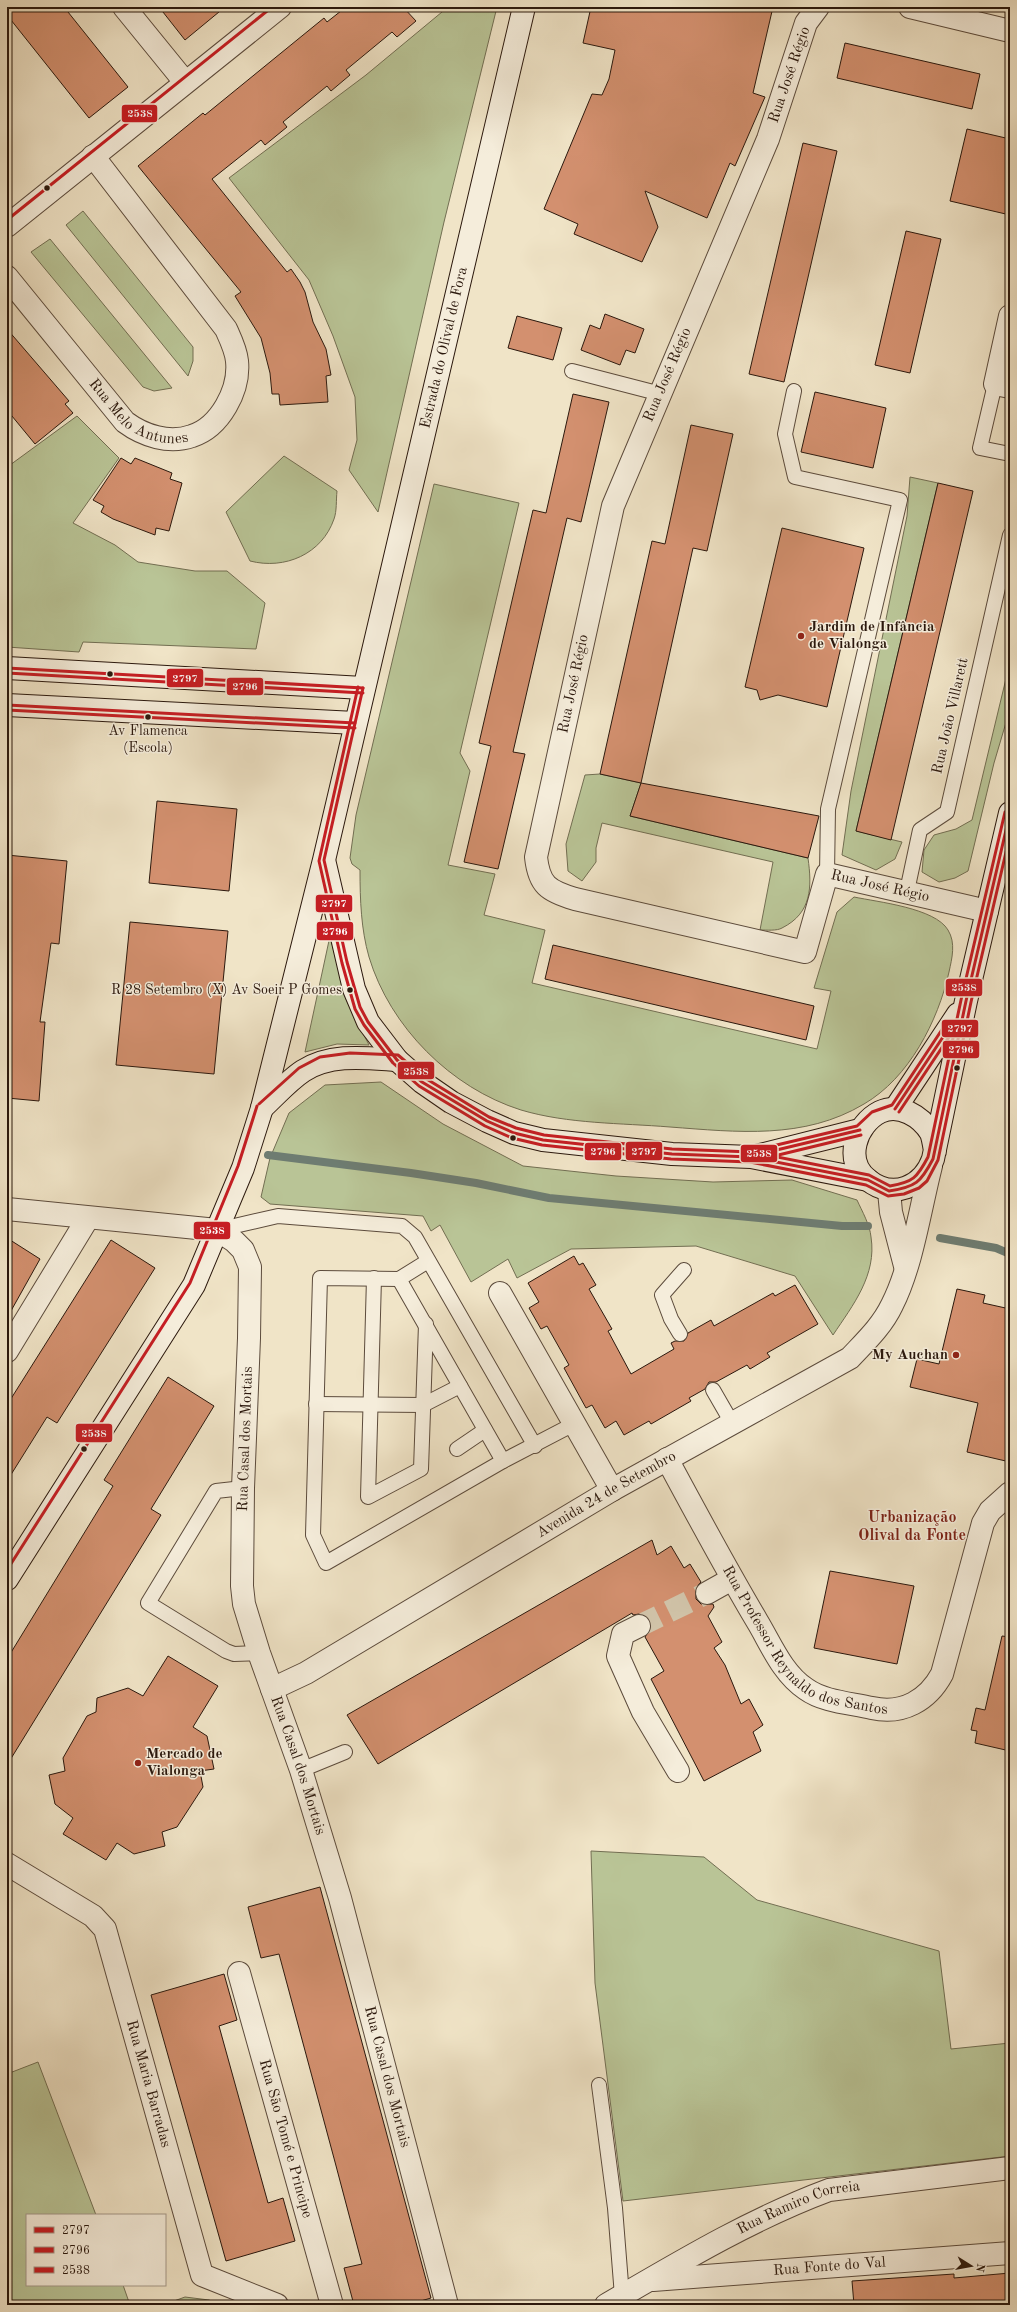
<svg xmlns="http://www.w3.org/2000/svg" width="1017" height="2312" font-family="'Old Standard TT',serif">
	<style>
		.green { fill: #b9c496; stroke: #726e52 }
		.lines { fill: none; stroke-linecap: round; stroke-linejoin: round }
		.stream { stroke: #6e7c71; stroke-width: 8 }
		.building { fill: #d3906f; stroke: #2b180d }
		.street-tunnel { stroke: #d2c5ab; stroke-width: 22; stroke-dasharray: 22 11; stroke-linecap: butt }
		.lane-casing { stroke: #5c4b3c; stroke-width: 16 }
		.street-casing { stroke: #5c4b3c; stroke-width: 24 }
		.secondary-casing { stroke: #2b180d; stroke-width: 24 }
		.lane { stroke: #f5eddb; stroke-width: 14 }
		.street { stroke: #f5eddb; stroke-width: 22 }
		.secondary { stroke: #f5eddb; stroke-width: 22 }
		.bus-1-casing { stroke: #f5eddb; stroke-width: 6 }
		.bus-2-casing { stroke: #f5eddb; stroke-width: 6 }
		.bus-3-casing { stroke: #f5eddb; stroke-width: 6 }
		.bus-1 { stroke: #c61d23; stroke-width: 3 }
		.bus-2 { stroke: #c61d23; stroke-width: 3 }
		.bus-3 { stroke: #c61d23; stroke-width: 3 }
		.bus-dot { fill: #2b180d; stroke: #f5eddb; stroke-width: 1.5 }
		.poi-dot { fill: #8f2418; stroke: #f5eddb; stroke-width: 1.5 }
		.labels { text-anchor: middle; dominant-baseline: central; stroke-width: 3; stroke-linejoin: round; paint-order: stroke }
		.bus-label { font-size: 14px; fill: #2b180d; stroke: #f5eddb }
		.street-label { font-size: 15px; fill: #2b180d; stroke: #f5eddb }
		.poi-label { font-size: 15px; font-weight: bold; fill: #2b180d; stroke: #f5eddb; text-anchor: start }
		.neighbourhood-label { font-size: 16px; font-weight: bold; fill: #7a1f14; stroke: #f5eddb }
		.line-badge { stroke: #f5eddb; stroke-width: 1.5 }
		.badge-label { font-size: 11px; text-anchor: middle; font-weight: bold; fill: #fff }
	</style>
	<rect width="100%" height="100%" fill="#f0e4c7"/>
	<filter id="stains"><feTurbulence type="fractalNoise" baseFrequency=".005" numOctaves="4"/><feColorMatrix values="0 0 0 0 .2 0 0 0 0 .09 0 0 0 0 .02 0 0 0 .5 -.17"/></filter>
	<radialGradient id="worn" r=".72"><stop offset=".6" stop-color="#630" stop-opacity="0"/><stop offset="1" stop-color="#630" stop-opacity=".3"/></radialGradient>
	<!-- green -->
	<g class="green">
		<path d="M448 7H497L444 222 378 512 349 470 357 440 355 397 333 336 309 280 229 178 366 75Z"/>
		<path d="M83 211 193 347V361L188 376 66 225Z"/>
		<path d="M50 239 172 388 154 391 143 387 31 252Z"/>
		<path d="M77 416 119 458 73 523 115 545 138 562 195 571H227L265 603 256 649 83 642 79 652 7 647V461L10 465Z"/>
		<path d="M284 456 337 491C336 500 337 511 334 519 322 554 285 570 250 561L226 512Z"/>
		<path d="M910 477 938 483 856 831 902 842 895 859 876 870 842 855 851 791 907 516Z"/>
		<path d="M434 484 519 503 460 753 470 771 448 865 495 874 484 915 545 930 532 983 817 1049 831 991 814 988 837 912 854 897C878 902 935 908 948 930 956 943 952 958 949 972 938 1021 909 1078 864 1104 804 1140 737 1132 670 1127 621 1123 568 1124 521 1110 451 1088 390 1027 369 957 361 929 360 900 360 870L352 864 350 858 356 815Z"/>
		<path d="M1010 662V709L994 763 968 871 955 878 939 882 922 872 924 850 934 835 956 829 972 820Z"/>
		<path d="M600 774 641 783 630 816 808 858C812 887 812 913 782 928 777 931 767 930 760 930L773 862 602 823 596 848V862L582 881 568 871 566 844 585 775Z"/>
		<path d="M330 936 346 999 369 1045 337 1044 305 1052Z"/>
		<path d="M381 1082 443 1124 523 1166 616 1176 713 1182 792 1180 857 1200C862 1211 870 1225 871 1237 877 1275 853 1305 833 1335L795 1276 696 1246 571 1249 517 1278 508 1259 471 1282 440 1225 431 1231 423 1216 270 1204 261 1197 270 1158 289 1113 325 1085Z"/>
		<path d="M591 1851 704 1857 757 1900 939 1951 951 2049 1010 2043V2156L623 2201 595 1983Z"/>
		<path d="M38 2062 96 2215H27V2285H123L130 2305H7V2074Z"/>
		<path d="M185 2297 209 2300 222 2305H163Z"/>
	</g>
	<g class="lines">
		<!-- stream -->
		<g class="stream">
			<path d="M268 1155 411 1173 476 1183 549 1198 842 1226H868"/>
			<path d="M940 1238 996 1248 1010 1254"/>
		</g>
	</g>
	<!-- building -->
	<g class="building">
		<path d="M7 7H64L128 87 89 118 7 15Z"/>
		<path d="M159 7H225L185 40Z"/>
		<path d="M346 7H403L416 21 397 37 392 32 346 70 350 75 331 91 327 86 283 122 287 127 265 145 261 140 212 179 287 272 291 269 300 282 305 292 313 322 326 349 331 375 326 376 328 402 280 405 279 394H272L270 373 261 338 235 296 241 292 138 166 203 113 205 115 324 18 327 22Z"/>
		<path d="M591 7H773L753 93 765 97 735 166 730 163 707 218 645 191 658 227 642 262 574 234 578 224 544 209 592 94 602 95 609 79 615 50 583 43Z"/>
		<path d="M845 43 980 74 972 109 837 78Z"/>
		<path d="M967 129 1010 139V215L950 201Z"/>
		<path d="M803 143 837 151 784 382 749 374Z"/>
		<path d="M906 231 941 239 910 373 875 365Z"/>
		<path d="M605 314 644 329 635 353 626 350 620 365 581 350 590 325 600 329Z"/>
		<path d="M517 316 562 328 553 360 508 348Z"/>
		<path d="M7 329 69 401 65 404 73 413 35 444 7 410Z"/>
		<path d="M815 392 886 408 873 468 801 452Z"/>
		<path d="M573 394 609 402 581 522 567 518 513 752 525 754 498 869 464 862 491 746 479 743 533 510 546 513Z"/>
		<path d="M691 425 733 434 707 551 693 548 641 783 600 774 652 541 665 544Z"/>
		<path d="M121 458 131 464 135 458 172 473 170 479 182 483 169 531 156 528 155 535 113 519 101 512 104 506 93 500Z"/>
		<path d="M938 483 973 491 891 840 856 831Z"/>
		<path d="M782 528 864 548 827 707 778 695 760 700 757 690 745 687Z"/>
		<path d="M641 783 819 816 808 858 630 816Z"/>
		<path d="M157 801 237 809 229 891 149 883Z"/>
		<path d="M7 855 67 861 59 944 51 943 40 1022H45L39 1101 7 1098Z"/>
		<path d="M130 922 228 931 214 1074 116 1065Z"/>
		<path d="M553 945 814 1006 806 1040 545 979Z"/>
		<path d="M7 1238 40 1259 7 1318Z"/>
		<path d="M111 1240 155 1268 57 1423 47 1417 7 1481V1405Z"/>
		<path d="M574 1256 579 1265 583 1263 596 1285 589 1289 612 1329 608 1331 631 1374 674 1349 671 1343 675 1341H684L688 1333 711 1320 714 1326 773 1293 775 1296 795 1285 818 1324 767 1353 770 1357 750 1369 747 1365 716 1382H709L705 1389 689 1398 691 1401 651 1424 649 1421 624 1435 616 1421 605 1428 592 1405 586 1408 564 1368 569 1365 547 1326 541 1329 529 1308 539 1302 528 1283Z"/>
		<path d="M957 1289 985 1295 983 1303 1010 1309V1462L967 1452 978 1403 910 1387 917 1359 939 1364Z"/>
		<path d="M168 1377 214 1406 151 1509 161 1515 7 1765V1659L113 1486 104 1480Z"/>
		<path d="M652 1540 657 1555 671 1546 684 1568 690 1564 701 1582 696 1587V1599L701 1604H713L714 1607 708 1616 722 1642 714 1648 725 1665 741 1704 749 1699 763 1725 753 1732 761 1751 704 1781 651 1679 664 1671 645 1637 651 1627 650 1621 646 1615 639 1614 633 1615 632 1613 378 1764 347 1715Z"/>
		<path d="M830 1571 914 1586 897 1664 814 1648Z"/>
		<path d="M1002 1636 1010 1637V1751L975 1743 977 1731 971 1730 976 1708 985 1710Z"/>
		<path d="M168 1656 218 1686 193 1727 207 1736 214 1769 200 1771 203 1787 177 1827 162 1832 165 1846 134 1854 117 1843 106 1860 63 1834 73 1818 55 1804 49 1775 65 1771 63 1758 87 1716 96 1712 97 1698 128 1688 143 1696Z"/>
		<path d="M320 1887 431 2298 407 2305H354L344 2268 362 2264 335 2162 279 1954 261 1958 248 1907Z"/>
		<path d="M224 1974 237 2020 219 2026 268 2203 283 2198 295 2241 226 2261 151 1995Z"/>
		<path d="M1010 2273V2305H854L852 2281 954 2274V2278Z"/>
	</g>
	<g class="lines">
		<!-- street-tunnel -->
		<path class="street-tunnel" d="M639 1626 707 1593"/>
		<!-- lane casing -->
		<g class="lane-casing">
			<g id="lane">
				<path d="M572 371 661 394"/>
				<path d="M995 384 980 448 1010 454"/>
				<path d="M794 391 785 434 795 477 900 500 828 809 827 874"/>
				<path d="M907 891 920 830 947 812 1010 535"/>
				<path d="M217 1230 278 1216 402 1226 415 1237 535 1446"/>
				<path d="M428 1261 399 1279 320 1278 313 1535 326 1563 503 1461 574 1424"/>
				<path d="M374 1278 368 1497 421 1469 426 1324"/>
				<path d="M399 1279 503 1461"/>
				<path d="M680 1334 671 1319 662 1295 684 1270"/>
				<path d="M713 1390 732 1423"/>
				<path d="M316 1404 423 1405 460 1386"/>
				<path d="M457 1449 485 1430"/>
				<path d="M243 1488 216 1491 148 1603 226 1651 234 1654 259 1653"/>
				<path d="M301 1770 345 1752"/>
				<path d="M599 2085 615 2208 622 2296"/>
			</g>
		</g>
		<!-- street casing -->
		<g class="street-casing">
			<g id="street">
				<path d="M124 7 185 82"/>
				<path id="s1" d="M818 7 806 23 768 139 613 506 536 857C539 885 548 891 575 899L805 952 827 874 987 911"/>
				<path d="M910 7 1010 31"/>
				<path d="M7 226 280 7"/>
				<path id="s2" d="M7 277 125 422C144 436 169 444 192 436 220 427 240 390 237 361 236 350 231 340 226 329L93 156"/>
				<path d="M1010 316 995 384 1010 387"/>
				<path d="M889 1191 891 1212 905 1266"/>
				<path id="s3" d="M7 1209 217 1230 234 1241 243 1250 250 1267 249 1338 243 1488 242 1586 244 1604 259 1653 301 1770 340 1898 447 2305"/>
				<path d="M500 1293 612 1490"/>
				<path d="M7 1351 88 1218"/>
				<path id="s4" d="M667 1459C696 1513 725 1567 757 1621 771 1644 782 1673 806 1689 824 1702 851 1703 872 1708 903 1715 928 1700 942 1674L983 1523 990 1511 1010 1493"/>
				<path d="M707 1593 732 1579"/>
				<path d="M639 1626 623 1634 618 1656 643 1712 678 1771"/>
				<path id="s5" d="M272 1689 306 1673 612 1490 850 1358C866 1341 882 1326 892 1305 912 1266 920 1209 931 1166"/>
				<path id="s6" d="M7 1864 93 1916 105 1929 202 2275 277 2305"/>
				<path id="s7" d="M239 1973 332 2305"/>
				<path id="s8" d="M653 2280 1010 2253"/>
				<path id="s9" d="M606 2305C678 2263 751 2219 829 2190L1010 2168"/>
			</g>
		</g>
		<!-- secondary casing -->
		<g class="secondary-casing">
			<g id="secondary">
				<path d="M7 668 363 688"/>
				<path d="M7 705 355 723"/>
				<path d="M325 864 354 989 368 1022 397 1060 422 1082 451 1102 487 1121 514 1133 543 1140 672 1154 751 1157 868 1180"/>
				<path d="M262 1108C275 1096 288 1081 303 1071 331 1053 366 1058 397 1060"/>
				<path d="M895 1109 958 1014"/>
				<path d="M935 1151C934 1145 933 1138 931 1133 921 1116 899 1103 880 1112 856 1124 843 1161 868 1180 893 1200 923 1187 933 1159L966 1001 1010 813"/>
				<path d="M756 1156 860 1130"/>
				<path id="s10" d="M7 1579 194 1285 243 1168 262 1108 324 860 524 7"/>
			</g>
		</g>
		<!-- lane -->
		<use href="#lane" class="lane"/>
		<!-- street -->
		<use href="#street" class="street"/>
		<!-- secondary -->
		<use href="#secondary" class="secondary"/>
		<!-- bus-1 casing -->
		<g class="bus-1-casing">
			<g id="bus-1">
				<path d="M7 668 363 688"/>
				<path d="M363 688 324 860 347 962 360 1007 368 1022 397 1060 422 1082 487 1121 514 1133 543 1140 672 1154 751 1157 868 1180 889 1191C916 1187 921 1182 933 1159L966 1001 1010 813"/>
				<path d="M7 705 355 723"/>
				<path d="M895 1109 951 1025"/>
				<path d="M764 1153 860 1130"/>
			</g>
		</g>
		<!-- bus-2 casing -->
		<g class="bus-2-casing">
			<g id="bus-2">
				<path d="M7 673 363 693"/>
				<path d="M358 687 319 861 342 963 355 1009 364 1025 393 1063 419 1086 485 1126 512 1138 542 1145 671 1159 750 1162 866 1185 888 1196 904 1194 919 1188 927 1181 938 1160 971 1002 1010 835"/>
				<path d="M7 710 355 728"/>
				<path d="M899 1112 955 1028"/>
				<path d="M766 1158 861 1135"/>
			</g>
		</g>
		<!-- bus-3 casing -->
		<g class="bus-3-casing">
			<g id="bus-3">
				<path d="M7 220 272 7"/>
				<path d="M259 1104 299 1068 320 1057 350 1053 398 1055 425 1078 489 1117 516 1128 544 1135 672 1149 752 1152 869 1175 890 1186C913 1182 917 1178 928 1157L961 1000 1005 812"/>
				<path d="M764 1148 857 1126 872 1112 892 1105 947 1022"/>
				<path d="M7 1570 190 1283 238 1166 257 1106"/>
			</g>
		</g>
		<!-- bus-1 -->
		<use href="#bus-1" class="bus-1"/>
		<!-- bus-2 -->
		<use href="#bus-2" class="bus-2"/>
		<!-- bus-3 -->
		<use href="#bus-3" class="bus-3"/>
	</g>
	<!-- markers -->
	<g class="bus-dot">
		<circle cx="47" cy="188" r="3.5"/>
		<circle cx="110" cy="674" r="3.5"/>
		<circle cx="148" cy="717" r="3.5"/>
		<circle cx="350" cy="990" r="3.5"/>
		<circle cx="957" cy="1068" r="3.5"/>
		<circle cx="513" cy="1138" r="3.5"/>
		<circle cx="84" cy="1449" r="3.5"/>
	</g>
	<g class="poi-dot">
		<circle cx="801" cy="636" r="4"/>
		<circle cx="956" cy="1355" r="4"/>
		<circle cx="138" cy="1763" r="4"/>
	</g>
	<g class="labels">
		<!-- bus labels -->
		<g class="bus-label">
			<text x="148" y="731">Av Flamenca<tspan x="148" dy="17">(Escola)</tspan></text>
			<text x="342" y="990" text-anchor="end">R 28 Setembro (X) Av Soeir P Gomes</text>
		</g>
		<!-- street labels -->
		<g class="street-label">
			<text transform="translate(790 75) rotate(-71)">Rua José Régio</text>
			<text stroke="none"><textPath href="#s10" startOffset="1320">Estrada do Olival de Fora</textPath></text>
			<text transform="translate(668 375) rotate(-67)">Rua José Régio</text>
			<text stroke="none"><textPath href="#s2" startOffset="194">Rua Melo Antunes</textPath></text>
			<text transform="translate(574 684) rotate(-78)">Rua José Régio</text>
			<text transform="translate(951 716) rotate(-77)">Rua João Villarett</text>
			<text stroke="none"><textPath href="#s1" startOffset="1334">Rua José Régio</textPath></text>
			<text transform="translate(246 1439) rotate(-88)">Rua Casal dos Mortais</text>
			<text stroke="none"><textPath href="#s5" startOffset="387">Avenida 24 de Setembro</textPath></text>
			<text stroke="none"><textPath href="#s4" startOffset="239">Rua Professor Reynaldo dos Santos</textPath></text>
			<text stroke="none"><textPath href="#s3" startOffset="770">Rua Casal dos Mortais</textPath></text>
			<text stroke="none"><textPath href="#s3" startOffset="1094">Rua Casal dos Mortais</textPath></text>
			<text stroke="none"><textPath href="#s6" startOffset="279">Rua Maria Barradas</textPath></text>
			<text stroke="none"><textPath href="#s7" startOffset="172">Rua São Tomé e Principe</textPath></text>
			<text stroke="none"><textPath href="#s9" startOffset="217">Rua Ramiro Correia</textPath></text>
			<text stroke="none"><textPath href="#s8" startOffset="177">Rua Fonte do Val</textPath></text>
		</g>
		<!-- poi labels -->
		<g class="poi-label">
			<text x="809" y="627">Jardim de Infância<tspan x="809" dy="17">de Vialonga</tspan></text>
			<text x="948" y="1355" text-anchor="end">My Auchan</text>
			<text x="146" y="1754">Mercado de<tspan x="146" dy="17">Vialonga</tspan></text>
		</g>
		<!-- neighbourhood labels -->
		<g class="neighbourhood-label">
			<text x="912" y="1518">Urbanização<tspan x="912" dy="18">Olival da Fonte</tspan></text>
		</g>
	</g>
	<g class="line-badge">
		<rect x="121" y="104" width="37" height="19" rx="4" fill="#c61d23"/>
		<rect x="166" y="668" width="38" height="20" rx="4" fill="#c61d23"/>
		<rect x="226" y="677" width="38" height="19" rx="4" fill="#c61d23"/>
		<rect x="315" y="894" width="38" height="19" rx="4" fill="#c61d23"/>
		<rect x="316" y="921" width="38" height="20" rx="4" fill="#c61d23"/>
		<rect x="945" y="978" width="38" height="19" rx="4" fill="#c61d23"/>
		<rect x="941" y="1019" width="38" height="19" rx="4" fill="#c61d23"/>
		<rect x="942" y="1040" width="38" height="19" rx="4" fill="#c61d23"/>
		<rect x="397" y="1061" width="38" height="19" rx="4" fill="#c61d23"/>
		<rect x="625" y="1141" width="38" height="20" rx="4" fill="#c61d23"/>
		<rect x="584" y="1142" width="38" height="19" rx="4" fill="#c61d23"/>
		<rect x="740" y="1144" width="38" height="19" rx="4" fill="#c61d23"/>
		<rect x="193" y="1221" width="38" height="19" rx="4" fill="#c61d23"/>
		<rect x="75" y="1423" width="38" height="20" rx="4" fill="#c61d23"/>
	</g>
	<g class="badge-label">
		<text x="140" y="117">2538</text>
		<text x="185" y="682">2797</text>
		<text x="245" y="690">2796</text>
		<text x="334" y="907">2797</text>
		<text x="335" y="935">2796</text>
		<text x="964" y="991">2538</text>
		<text x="960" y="1032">2797</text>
		<text x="961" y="1053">2796</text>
		<text x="416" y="1075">2538</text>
		<text x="644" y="1155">2797</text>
		<text x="603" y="1155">2796</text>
		<text x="759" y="1157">2538</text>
		<text x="212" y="1234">2538</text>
		<text x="94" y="1437">2538</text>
	</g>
	<!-- margin -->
	<rect width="1017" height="2312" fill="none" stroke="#f0e4c7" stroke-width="24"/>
	<rect x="8" y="8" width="1001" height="2296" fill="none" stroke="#2b180d" stroke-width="2"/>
	<rect x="12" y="12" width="993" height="2288" fill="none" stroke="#2b180d"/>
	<!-- legend -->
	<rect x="26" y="2214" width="140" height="72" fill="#f5eddb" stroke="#a49889"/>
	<rect x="34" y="2227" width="20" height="6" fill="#c61d23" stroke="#a49889"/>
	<text x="62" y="2234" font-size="12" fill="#2b180d">2797</text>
	<rect x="34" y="2247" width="20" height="6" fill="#c61d23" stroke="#a49889"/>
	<text x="62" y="2254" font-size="12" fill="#2b180d">2796</text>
	<rect x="34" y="2267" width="20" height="6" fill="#c61d23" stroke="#a49889"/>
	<text x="62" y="2274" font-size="12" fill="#2b180d">2538</text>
	<!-- north arrow -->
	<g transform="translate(971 2266) rotate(101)" stroke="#f5eddb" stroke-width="3" paint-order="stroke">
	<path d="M0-3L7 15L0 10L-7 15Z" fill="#2b180d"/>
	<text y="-6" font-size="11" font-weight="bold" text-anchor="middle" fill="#2b180d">N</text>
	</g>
	<rect width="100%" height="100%" filter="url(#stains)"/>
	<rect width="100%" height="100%" fill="url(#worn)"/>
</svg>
